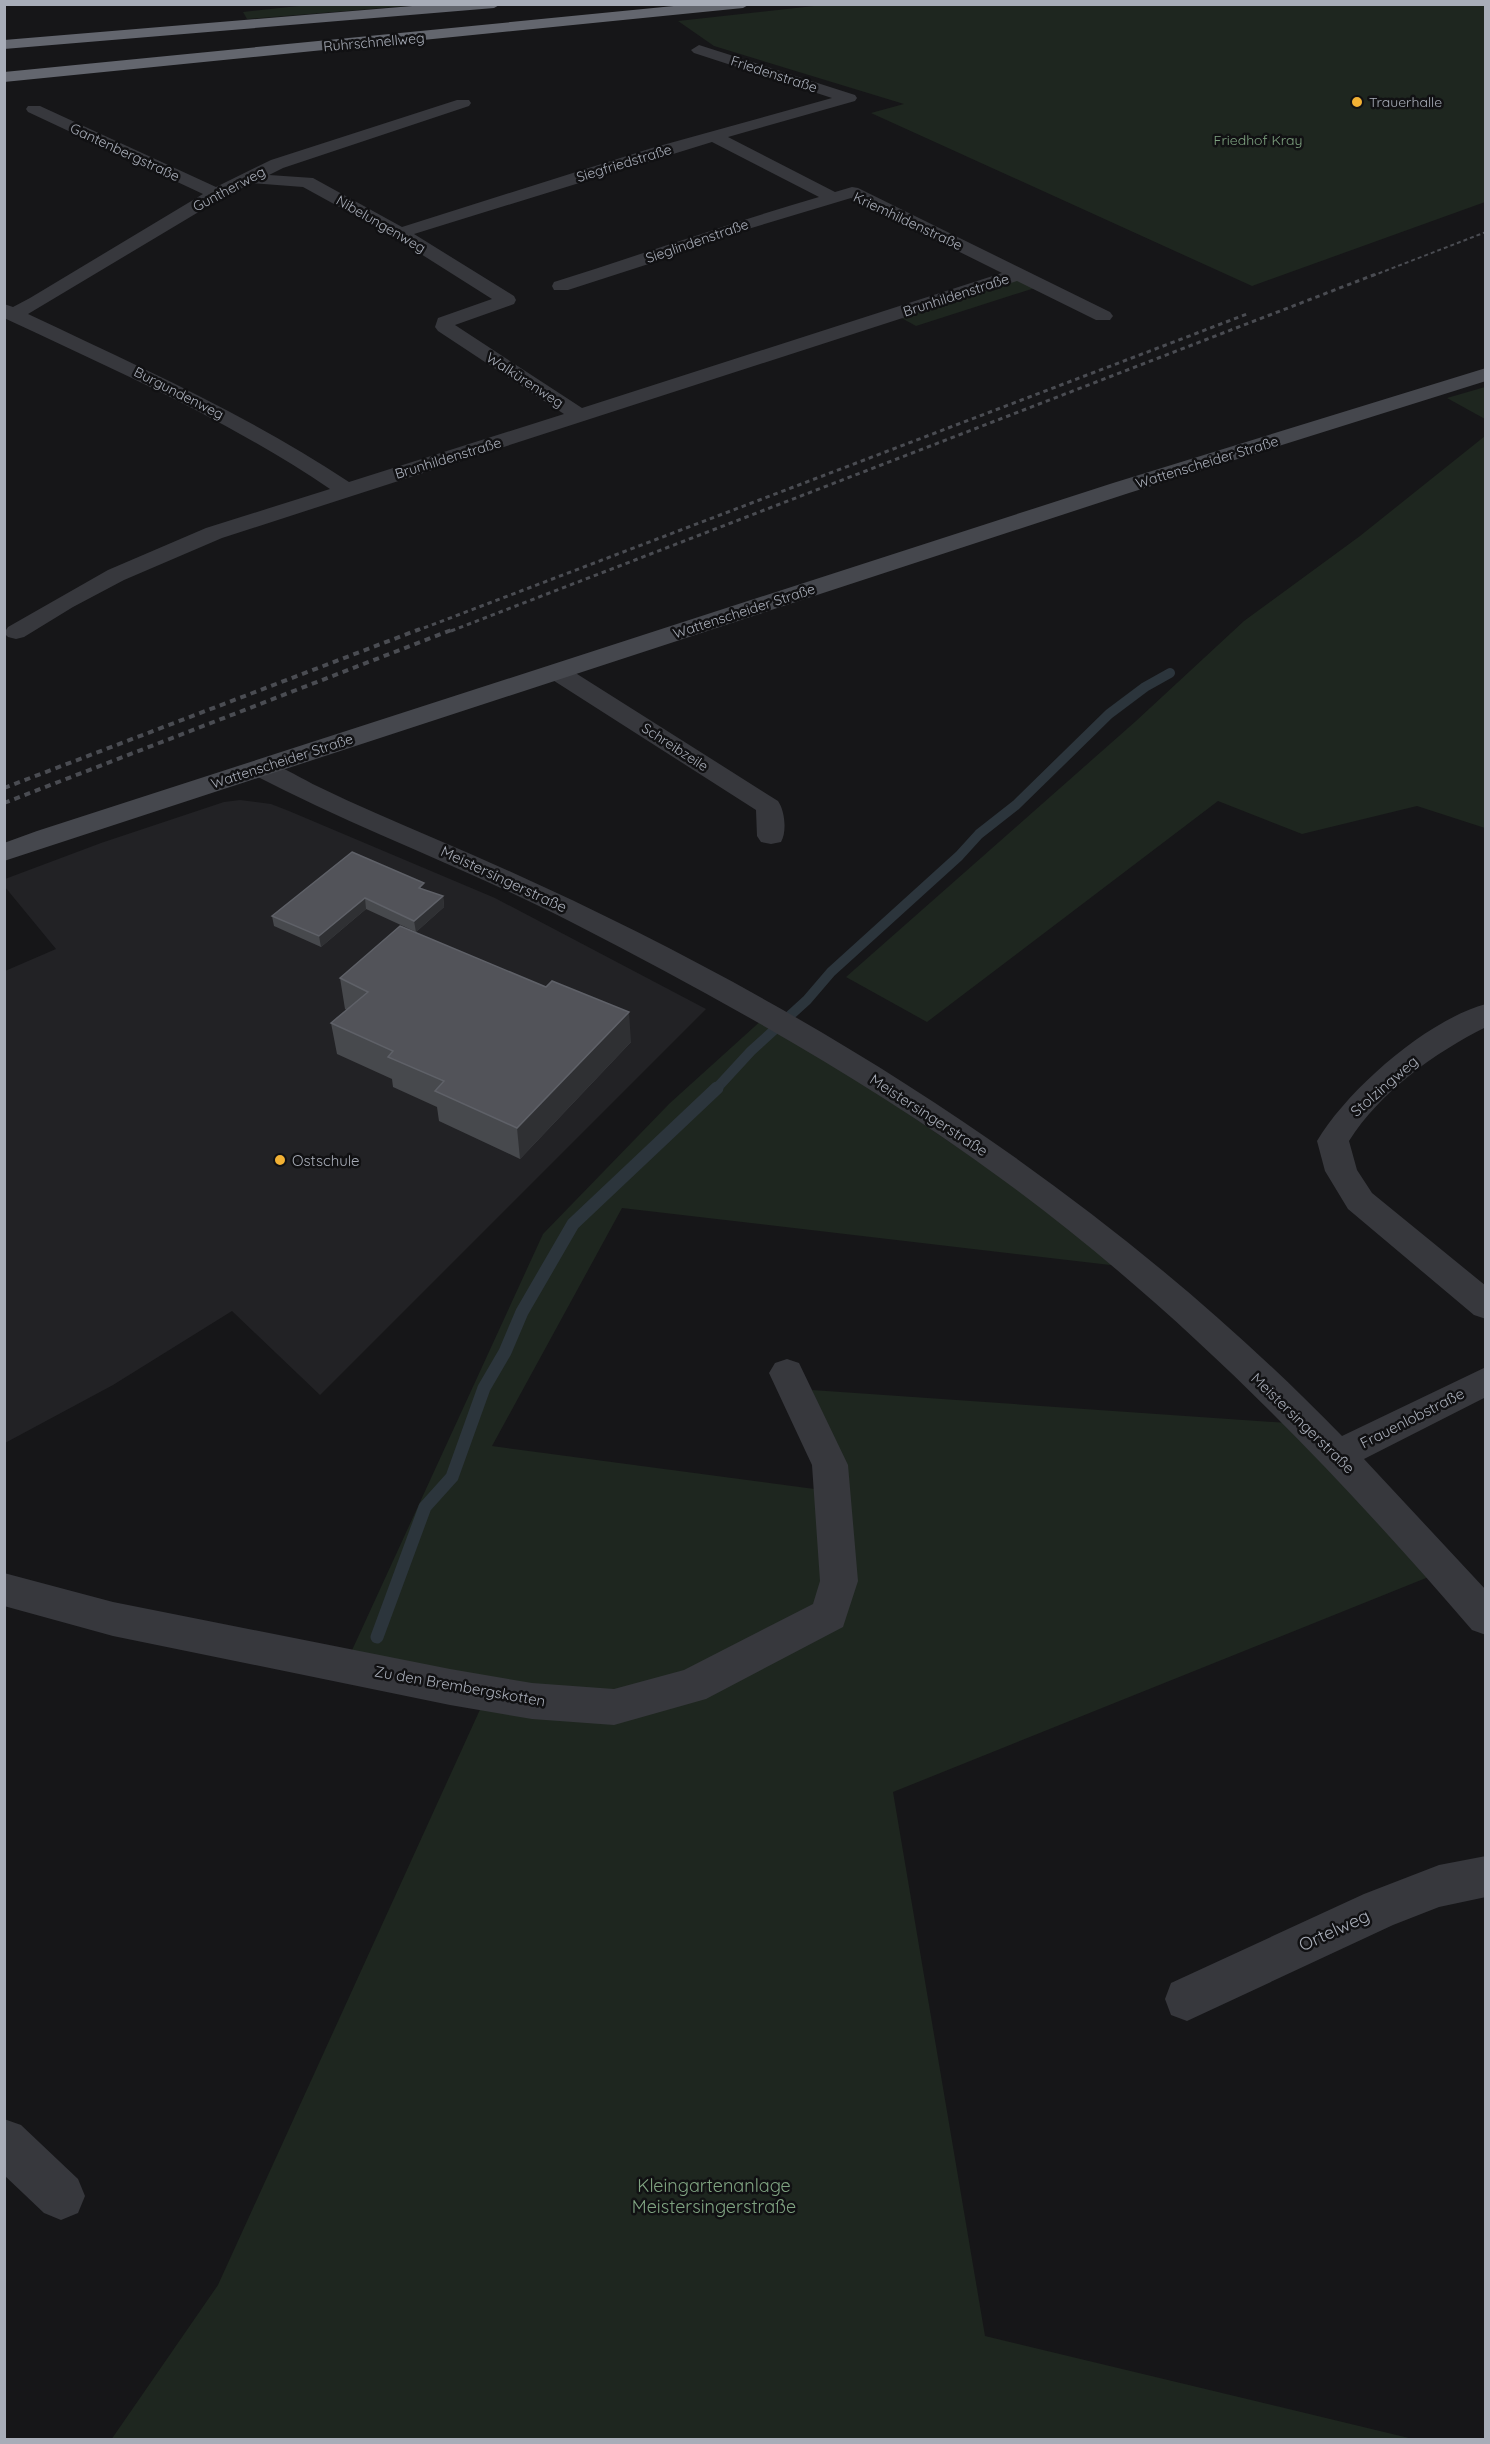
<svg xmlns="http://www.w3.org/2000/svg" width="1490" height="2444" font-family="Quicksand,sans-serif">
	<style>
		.built { fill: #222225 }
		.green { fill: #1e261f }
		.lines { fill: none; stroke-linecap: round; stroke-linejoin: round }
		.stream-far1 { stroke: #2c353c; stroke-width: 10 }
		.stream { stroke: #2c353c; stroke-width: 13 }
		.minor { fill: #37383d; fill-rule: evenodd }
		.secondary { fill: #45474d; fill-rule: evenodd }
		.motorway { fill: #63666e; fill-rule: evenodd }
		.rail-far2 { stroke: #4a4c52; stroke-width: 2; stroke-dasharray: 4 3; stroke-linecap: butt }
		.rail-far1 { stroke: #4a4c52; stroke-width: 3; stroke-dasharray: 4.5 4; stroke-linecap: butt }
		.rail { stroke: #4a4c52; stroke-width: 4; stroke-dasharray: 6 5; stroke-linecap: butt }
		.wall { fill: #47494d }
		.shaded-wall { fill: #2f3033 }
		.building { fill: #525359; stroke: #5f6168; stroke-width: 1.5 }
		.poi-dot { fill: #f2b134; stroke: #111113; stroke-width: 2 }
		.labels { text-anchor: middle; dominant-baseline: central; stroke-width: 5; stroke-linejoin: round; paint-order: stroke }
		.far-street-label { font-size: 14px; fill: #a8adb8; stroke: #111113 }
		.far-poi-label { font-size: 14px; fill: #a8adb8; stroke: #111113; text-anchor: start }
		.far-park-label { font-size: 14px; fill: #7fa381; stroke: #111113 }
		.street-label { font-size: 15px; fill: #a8adb8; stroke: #111113 }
		.poi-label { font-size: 15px; fill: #a8adb8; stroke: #111113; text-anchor: start }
		.near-street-label { font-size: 18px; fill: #a8adb8; stroke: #111113 }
		.near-park-label { font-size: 18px; fill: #7fa381; stroke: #111113 }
	</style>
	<rect width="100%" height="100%" fill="#161618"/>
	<!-- built -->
	<path class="built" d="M240 800 271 804 289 811 495 898 706 1009 320 1395 232 1311 113 1385 5 1443V971L56 949 5 887V879L101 843 224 802Z"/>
	<!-- green -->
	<g class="green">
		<path d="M317 4H420V5L247 19 243 12Z"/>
		<path d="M823 5H1485V202L1252 286 871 113 904 104 714 46 678 21Z"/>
		<path d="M1018 275 1041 286 916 326 896 315Z"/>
		<path d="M1485 387V419L1447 398Z"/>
		<path d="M1485 436V828L1417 806 1302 834 1218 801 927 1022 846 977 1136 721 1244 621 1360 536Z"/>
		<path d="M765 1017 1136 1268 622 1208 492 1446 837 1492 838 1467 812 1390 1288 1423 1436 1574 893 1792 985 2336 1413 2439 111 2440 218 2285 488 1692 348 1659 543 1234 670 1103Z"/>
	</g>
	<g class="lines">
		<!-- stream-far1 -->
		<path class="stream-far1" d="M716 1089 751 1051 807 1000 831 972 959 856 979 834 1016 805 1109 714 1145 687 1170 673"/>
		<!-- stream -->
		<path class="stream" d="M377 1637 425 1507 452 1477 484 1388 505 1352 522 1312 573 1224 717 1088"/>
		<!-- minor -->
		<g class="minor">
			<path d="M699 45 855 95 857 98 855 101 728 137 835 192 852 187 858 188 1110 312 1113 316 1110 320H1096L1017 281 222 538 124 580 73 607 24 637 16 639 8 637 4 633 8 627 108 570 206 528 330 489C228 420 115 370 4 318V304L13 307 30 298 203 194 28 112 26 109 28 106H40L216 187 271 160 457 100H469L471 103 469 106 283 168 269 175 313 178 402 227 652 148 832 98 694 53 691 50ZM712 142 819 197C730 223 643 254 554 282L552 286 554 290H568L664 259 728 235 851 198 1002 273 582 408 455 325 514 304 516 300 514 296 414 234ZM252 183 303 187 394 237 492 299 438 318 435 327 438 331 564 414 349 482C248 415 138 366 28 314L222 198Z"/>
			<path d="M557 665 566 667 778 801C785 811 787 832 781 842L771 844 761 842 757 836 756 810 548 677 545 672 548 667Z"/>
			<path d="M261 760C281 765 300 778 319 787 356 805 394 821 431 837 769 980 1085 1172 1342 1436L1486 1367V1397L1364 1459 1486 1590V1635L1472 1630C1330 1465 1179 1309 1003 1180 869 1081 722 1000 575 924 469 869 357 829 252 774L248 768 252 762Z"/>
			<path d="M1486 1004V1027C1434 1053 1380 1092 1349 1141L1357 1170 1372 1193 1486 1286V1319L1474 1315 1348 1209 1325 1171 1317 1141C1348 1089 1427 1020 1486 1004Z"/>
			<path d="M787 1359 799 1363 848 1465 858 1581 843 1627 706 1699 614 1725 532 1719 450 1705 113 1636 4 1606V1573L113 1602 450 1669 532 1683 614 1689 684 1670 813 1604 820 1581 812 1465 769 1373 775 1363Z"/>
			<path d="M1486 1856V1897L1439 1907 1393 1925 1187 2021 1171 2015 1165 1999 1171 1983 1364 1894 1439 1865Z"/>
			<path d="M4 2119 21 2125 78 2179 85 2196 78 2213 61 2220 44 2213 4 2175Z"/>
		</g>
		<!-- secondary -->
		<path class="secondary" d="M1486 368V381L1129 493 4 861V843L37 831 1113 483Z"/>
		<!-- motorway -->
		<g class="motorway">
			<path d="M436 4H501L494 8 4 49V40Z"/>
			<path d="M694 4H750L743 8 4 82V72Z"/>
		</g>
		<!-- rail-far2 -->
		<path class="rail-far2" d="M1372 276 1486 232"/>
		<!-- rail-far1 -->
		<g class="rail-far1">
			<path d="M416 631 1247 314"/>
			<path d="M451 631 1376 274"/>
		</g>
		<!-- rail -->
		<g class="rail">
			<path d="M4 788 420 629"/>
			<path d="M4 803 454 629"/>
		</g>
	</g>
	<!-- wall -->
	<g class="wall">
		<path d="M352 852 425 890 443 896 444 907 416 932 366 909 321 947 274 926 272 916Z"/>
		<path d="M340 978 631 1042 520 1159 439 1121 437 1107 393 1087 392 1079 337 1054 331 1023 347 1010 345 1009Z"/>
	</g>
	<!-- shaded-wall -->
	<g class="shaded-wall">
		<path d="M443 896 444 907 416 932 414 921Z"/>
		<path d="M365 898 366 909 321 947 319 936Z"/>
		<path d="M629 1012 631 1042 520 1159 517 1128Z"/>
	</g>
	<!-- building -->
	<g class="building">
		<path d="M352 852 424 883 419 888 443 896 414 921 365 898 319 936 272 916Z"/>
		<path d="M400 926 546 987 552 981 629 1012 517 1128 435 1091 444 1081 388 1057 393 1051 331 1023 368 992 340 978Z"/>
	</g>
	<!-- markers -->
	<g class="poi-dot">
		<circle cx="1357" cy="102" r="6"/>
		<circle cx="280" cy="1160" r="6"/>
	</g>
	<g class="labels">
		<!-- far-street labels -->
		<g class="far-street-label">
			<text transform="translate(374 42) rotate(-5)">Ruhrschnellweg</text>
			<text transform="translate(774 74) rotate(18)">Friedenstraße</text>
			<text transform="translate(125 152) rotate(25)">Gantenbergstraße</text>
			<text transform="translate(624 163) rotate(-17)">Siegfriedstraße</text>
			<text transform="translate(229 189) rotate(-28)">Guntherweg</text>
			<text transform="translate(908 221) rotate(25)">Kriemhildenstraße</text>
			<text transform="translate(381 224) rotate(30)">Nibelungenweg</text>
			<text transform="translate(697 241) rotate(-19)">Sieglindenstraße</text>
			<text transform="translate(956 295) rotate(-18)">Brunhildenstraße</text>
			<text transform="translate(525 380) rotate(33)">Walkürenweg</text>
			<text transform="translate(179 393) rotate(27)">Burgundenweg</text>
			<text transform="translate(448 458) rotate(-17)">Brunhildenstraße</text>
			<text transform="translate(1207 462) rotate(-17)">Wattenscheider Straße</text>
			<text transform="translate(744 611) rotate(-18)">Wattenscheider Straße</text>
			<text transform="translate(675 747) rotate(33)">Schreibzeile</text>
			<text transform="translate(282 761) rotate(-18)">Wattenscheider Straße</text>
		</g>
		<!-- far-poi labels -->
		<g class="far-poi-label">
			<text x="1369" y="102">Trauerhalle</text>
		</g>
		<!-- far-park labels -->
		<g class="far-park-label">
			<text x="1258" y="140">Friedhof Kray</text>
		</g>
		<!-- street labels -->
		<g class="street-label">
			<text transform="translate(504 879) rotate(25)">Meistersingerstraße</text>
			<text transform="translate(1384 1086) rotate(-41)">Stolzingweg</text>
			<text transform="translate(929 1115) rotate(33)">Meistersingerstraße</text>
			<text transform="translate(1412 1418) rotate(-27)">Frauenlobstraße</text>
			<text transform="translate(1303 1423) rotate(44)">Meistersingerstraße</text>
			<text transform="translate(460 1686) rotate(10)">Zu den Brembergskotten</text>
		</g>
		<!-- poi labels -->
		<g class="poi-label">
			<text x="292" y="1160">Ostschule</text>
		</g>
		<!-- near-street labels -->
		<g class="near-street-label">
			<text transform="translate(1334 1930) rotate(-25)">Ortelweg</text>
		</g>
		<!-- near-park labels -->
		<g class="near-park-label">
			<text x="714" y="2185">Kleingartenanlage<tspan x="714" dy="21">Meistersingerstraße</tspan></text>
		</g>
	</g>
	<!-- border -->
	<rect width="1490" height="2444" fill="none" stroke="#a8adb8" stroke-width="12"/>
</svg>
